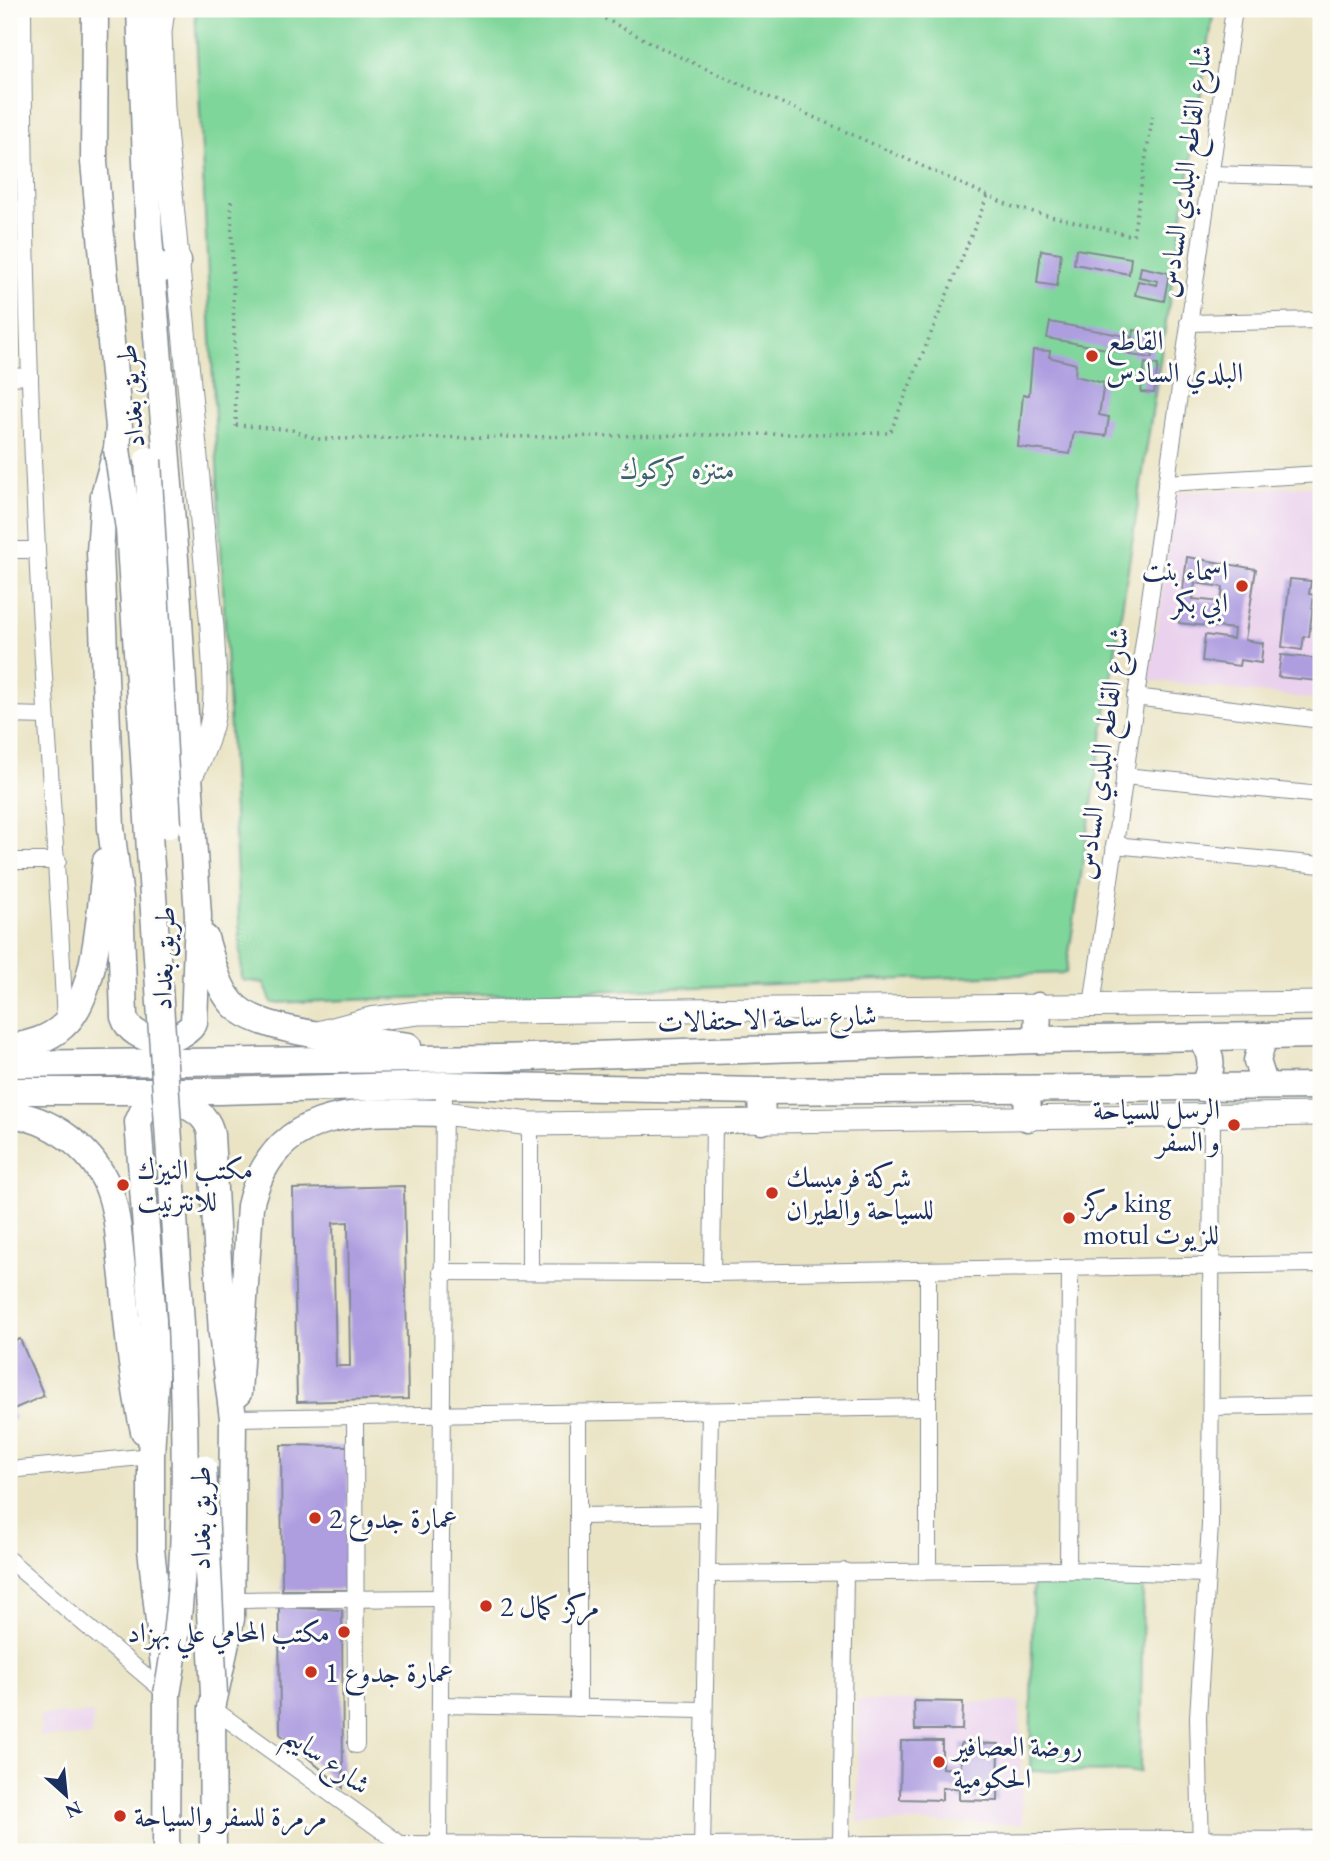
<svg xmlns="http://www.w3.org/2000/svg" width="1330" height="1861" font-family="'EB Garamond',Amiri,serif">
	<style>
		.built { fill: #ead1ed }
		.green { fill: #7fd69a; stroke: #4d827c; stroke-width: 2 }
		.building { fill: #ae9ee0; fill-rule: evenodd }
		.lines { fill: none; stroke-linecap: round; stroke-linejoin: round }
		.minor-casing { stroke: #828a92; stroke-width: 18 }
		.secondary-casing { stroke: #828a92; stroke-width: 25 }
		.primary-casing { stroke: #828a92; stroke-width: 29 }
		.path { stroke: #828a92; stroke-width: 3.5; stroke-dasharray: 2 5; stroke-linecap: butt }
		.minor { stroke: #fff; stroke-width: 16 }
		.secondary { stroke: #fff; stroke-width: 23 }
		.primary { stroke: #fff; stroke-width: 26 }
		.primary-bridge-casing { stroke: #828a92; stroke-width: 29; stroke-linecap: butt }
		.primary-bridge { stroke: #fff; stroke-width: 26 }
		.poi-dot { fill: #c8321e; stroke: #fdfcf7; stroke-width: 2.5 }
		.labels { text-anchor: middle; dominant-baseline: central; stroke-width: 6; stroke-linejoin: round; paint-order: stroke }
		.street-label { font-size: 28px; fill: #1b2f5e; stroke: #fdfcf7 }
		.poi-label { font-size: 28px; fill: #1b2f5e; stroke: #fdfcf7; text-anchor: start }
		.park-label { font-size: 28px; fill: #396170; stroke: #fdfcf7 }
	</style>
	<rect width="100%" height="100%" fill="#fdfcf7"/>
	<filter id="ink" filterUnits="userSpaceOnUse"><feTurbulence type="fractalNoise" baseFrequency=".0143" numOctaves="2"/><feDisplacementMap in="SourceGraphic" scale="14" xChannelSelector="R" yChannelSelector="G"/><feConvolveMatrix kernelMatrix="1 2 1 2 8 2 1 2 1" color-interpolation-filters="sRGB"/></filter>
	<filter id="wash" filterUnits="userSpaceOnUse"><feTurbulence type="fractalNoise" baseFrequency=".00686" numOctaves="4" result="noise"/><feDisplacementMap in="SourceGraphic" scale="28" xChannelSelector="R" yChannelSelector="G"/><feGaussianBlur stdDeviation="1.57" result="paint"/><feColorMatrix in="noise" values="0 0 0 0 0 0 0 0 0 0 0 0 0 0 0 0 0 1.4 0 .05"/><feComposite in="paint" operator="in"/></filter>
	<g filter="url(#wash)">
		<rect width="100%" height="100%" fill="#eae4c5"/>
		<!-- built -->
		<g class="built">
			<path d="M1321 485V700L1149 680 1177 493Z"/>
			<path d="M857 1701 1020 1702 1022 1824 858 1822Z"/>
			<path d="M93 1714 91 1737 40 1736 41 1715Z"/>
		</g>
		<!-- green -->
		<g class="green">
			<path d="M195 9H1214L1066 973 272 1003 264 983 242 980Z"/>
			<path d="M1033 1582 1143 1583 1140 1772 1030 1771Z"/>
		</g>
		<g id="blocks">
			<!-- building -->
			<g class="building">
				<path d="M1076 249 1131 258 1129 274 1074 264Z"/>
				<path d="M1041 250 1061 253 1057 286 1037 283Z"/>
				<path d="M1141 267 1169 273 1164 301 1135 295 1138 281 1157 285 1158 281 1139 277Z"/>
				<path d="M1050 322 1131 337 1128 353 1047 338Z"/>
				<path d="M1134 330 1156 334 1152 358 1130 355Z"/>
				<path d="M1033 350 1050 351 1049 357 1076 364 1075 376 1104 383 1099 415 1109 417 1106 436 1074 432 1070 454 1018 447 1023 395H1029Z"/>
				<path d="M1145 363 1158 365 1154 393 1141 392Z"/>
				<path d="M1187 557 1256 569 1245 640 1263 643 1261 663 1240 660 1239 666 1202 661 1205 635 1233 639 1234 629 1179 623ZM1195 583 1223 587 1221 602 1193 599Z"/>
				<path d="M1290 579 1311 581 1309 594 1314 595 1309 637 1304 636 1302 650 1282 647Z"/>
				<path d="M1281 655 1321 659 1319 681 1278 677Z"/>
				<path d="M404 1186 408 1399 297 1402 293 1189ZM348 1222 350 1366H336L333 1223Z"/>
				<path d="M20 1339 44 1396 11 1410 15 1418 9 1421V1343Z"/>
				<path d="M281 1445 348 1446V1590H282Z"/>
				<path d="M279 1607 342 1610 343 1788 280 1734Z"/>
				<path d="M914 1701 963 1702 962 1730H915Z"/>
				<path d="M901 1741H942V1768L961 1769V1743L999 1744 998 1801 959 1800V1788H942V1800L900 1799Z"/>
			</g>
		</g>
	</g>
	<g filter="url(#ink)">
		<use href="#blocks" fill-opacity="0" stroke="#828a92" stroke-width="2"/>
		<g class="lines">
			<!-- minor casing -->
			<g class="minor-casing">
				<g id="minor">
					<path d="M23 9C24 189 28 369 37 548 44 707 58 865 65 1024"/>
					<path d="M1210 174 1321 177"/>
					<path d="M1188 323 1321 320"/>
					<path d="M9 377 30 376"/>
					<path d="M1166 483 1321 474"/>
					<path d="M9 550H37"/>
					<path d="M1135 697 1321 720"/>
					<path d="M9 715 46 716"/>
					<path d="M1124 776 1321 795"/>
					<path d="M1114 845 1321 865"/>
					<path d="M9 861H58"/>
					<path d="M1092 1006 1234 9"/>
					<path d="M530 1124V1272"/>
					<path d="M928 1270V1571"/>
					<path d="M441 1272 712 1273 1321 1264"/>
					<path d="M712 1273 714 1122"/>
					<path d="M1211 1407 1321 1405"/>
					<path d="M355 1416 356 1745"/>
					<path d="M233 1418 928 1407"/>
					<path d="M9 1470 151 1456"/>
					<path d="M579 1516 708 1514"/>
					<path d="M9 1560 167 1694"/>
					<path d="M1068 1570 1070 1268"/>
					<path d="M707 1574 1068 1570 1207 1574"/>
					<path d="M231 1600 440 1598"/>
					<path d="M440 1705 704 1710"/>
					<path d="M212 1708 410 1851"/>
					<path d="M578 1708V1413"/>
					<path d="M402 1844 702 1846 1050 1842"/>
					<path d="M439 1845 444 1085"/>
					<path d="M841 1845 845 1571"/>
					<path d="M1050 1850V1842C1140 1835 1231 1842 1321 1839"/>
					<path d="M702 1852 710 1411"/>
					<path d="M1201 1852 1198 1717 1210 1525 1212 1115"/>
				</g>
			</g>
			<!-- secondary casing -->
			<g class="secondary-casing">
				<g id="secondary">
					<path d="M163 9 160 32 163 109 212 627C215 693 223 717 190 778"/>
					<path d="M318 1033 370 1019 418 1013 1321 1003"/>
					<path d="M443 1113 530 1124 1321 1114"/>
				</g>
			</g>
			<!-- primary casing -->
			<g class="primary-casing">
				<g id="primary">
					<path d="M95 9 94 162 119 427 117 449 104 495 100 552 111 828 120 898 124 1017C133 1045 179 1046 194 1023L198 916 175 559 149 237 140 9"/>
					<path d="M152 274 178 261"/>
					<path d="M205 938C212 960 217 986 232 1003 257 1034 367 1041 408 1046"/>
					<path d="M1264 1036 1257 1061 1265 1086"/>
					<path d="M1201 1038C1213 1056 1214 1070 1202 1088"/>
					<path d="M1037 1040 1038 1006"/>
					<path d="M9 1048C29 1044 48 1040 63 1026 98 996 100 905 106 861"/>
					<path d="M9 1064 500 1058 1037 1040 1321 1035"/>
					<path d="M9 1091H219L444 1085 761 1091 1321 1086"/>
					<path d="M761 1091 762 1121"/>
					<path d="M1027 1091 1028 1118"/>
					<path d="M9 1114C50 1118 92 1148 108 1187 119 1215 119 1247 123 1277 128 1329 132 1380 144 1431"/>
					<path d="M238 1393 250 1206C274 1105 358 1111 443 1113"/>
					<path d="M166 1852 167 1694 151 1549V1456L156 1360 138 1122 144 1109C167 1093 208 1107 211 1135L222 1334 233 1418 231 1619 212 1708 213 1852"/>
				</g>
			</g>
			<!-- path -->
			<g class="path">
				<path d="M586 9 669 52 1013 207 1133 236 1153 114"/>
				<path d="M231 201 236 425 292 430 317 439 890 433 988 195"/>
			</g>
			<!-- minor -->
			<use href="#minor" class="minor"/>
			<!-- secondary -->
			<use href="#secondary" class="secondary"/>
			<!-- primary -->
			<use href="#primary" class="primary"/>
			<!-- primary-bridge casing -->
			<g class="primary-bridge-casing">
				<g id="primary-bridge">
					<path d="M117 449 129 529 181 1324C186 1449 190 1569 167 1694"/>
					<path d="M148 460 168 825"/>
					<path d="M203 1468 214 1694"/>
				</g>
			</g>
			<!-- primary-bridge -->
			<use href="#primary-bridge" class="primary-bridge"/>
		</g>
	</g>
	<!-- markers -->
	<g class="poi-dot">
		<circle cx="1092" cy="356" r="7"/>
		<circle cx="1242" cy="586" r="7"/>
		<circle cx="1234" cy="1125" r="7"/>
		<circle cx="123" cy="1185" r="7"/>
		<circle cx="772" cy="1193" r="7"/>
		<circle cx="1069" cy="1218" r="7"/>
		<circle cx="315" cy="1518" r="7"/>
		<circle cx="486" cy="1606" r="7"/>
		<circle cx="344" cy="1632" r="7"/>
		<circle cx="311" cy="1672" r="7"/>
		<circle cx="939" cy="1762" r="7"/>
		<circle cx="120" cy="1816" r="7"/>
	</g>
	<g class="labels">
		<!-- street labels -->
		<g class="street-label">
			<text transform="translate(1184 171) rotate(-82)">شارع القاطع البلدي السادس</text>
			<text transform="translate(130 396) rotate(-95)">طريق بغداد</text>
			<text transform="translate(1101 753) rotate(-82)">شارع القاطع البلدي السادس</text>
			<text transform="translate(163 958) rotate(-88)">طريق بغداد</text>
			<text transform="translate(767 1018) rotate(-2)">شارع ساحة الاحتفالات</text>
			<text transform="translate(200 1518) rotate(-90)">طريق بغداد</text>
			<text transform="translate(328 1759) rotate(36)">شارع سايبم</text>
		</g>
		<!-- poi labels -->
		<g class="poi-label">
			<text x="1106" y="340">القاطع<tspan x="1106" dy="32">البلدي السادس</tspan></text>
			<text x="1228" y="570" text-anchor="end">اسماء بنت<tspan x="1228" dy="32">ابي بكر</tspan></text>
			<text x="1220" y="1109" text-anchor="end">الرسل للسياحة<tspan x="1220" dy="32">و السفر</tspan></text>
			<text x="137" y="1169">مكتب النيزك<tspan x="137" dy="32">للانترنيت</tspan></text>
			<text x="786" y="1177">شركة فرميسك<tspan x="786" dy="32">للسياحة والطيران</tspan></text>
			<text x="1083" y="1202">مركز king<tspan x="1083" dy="32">motul للزيوت</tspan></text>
			<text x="329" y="1518">عمارة جدوع 2</text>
			<text x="500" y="1606">مركز كمال 2</text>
			<text x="330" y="1632" text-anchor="end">مكتب المحامي علي بهزاد</text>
			<text x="325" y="1672">عمارة جدوع 1</text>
			<text x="953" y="1746">روضة العصافير<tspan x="953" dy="32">الحكومية</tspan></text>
			<text x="134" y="1816">مرمرة للسفر والسياحة</text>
		</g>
		<!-- park labels -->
		<g class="park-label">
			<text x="677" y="469">متنزه كركوك</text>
		</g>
	</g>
	<!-- margin -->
	<rect width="1330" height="1861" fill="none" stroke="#fdfcf7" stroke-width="35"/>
	<!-- north arrow -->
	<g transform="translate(66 1795) rotate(153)" stroke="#fdfcf7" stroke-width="5" paint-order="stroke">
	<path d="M0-5L12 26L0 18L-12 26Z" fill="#1b2f5e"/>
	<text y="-10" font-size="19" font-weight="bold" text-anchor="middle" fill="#1b2f5e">N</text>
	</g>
</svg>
